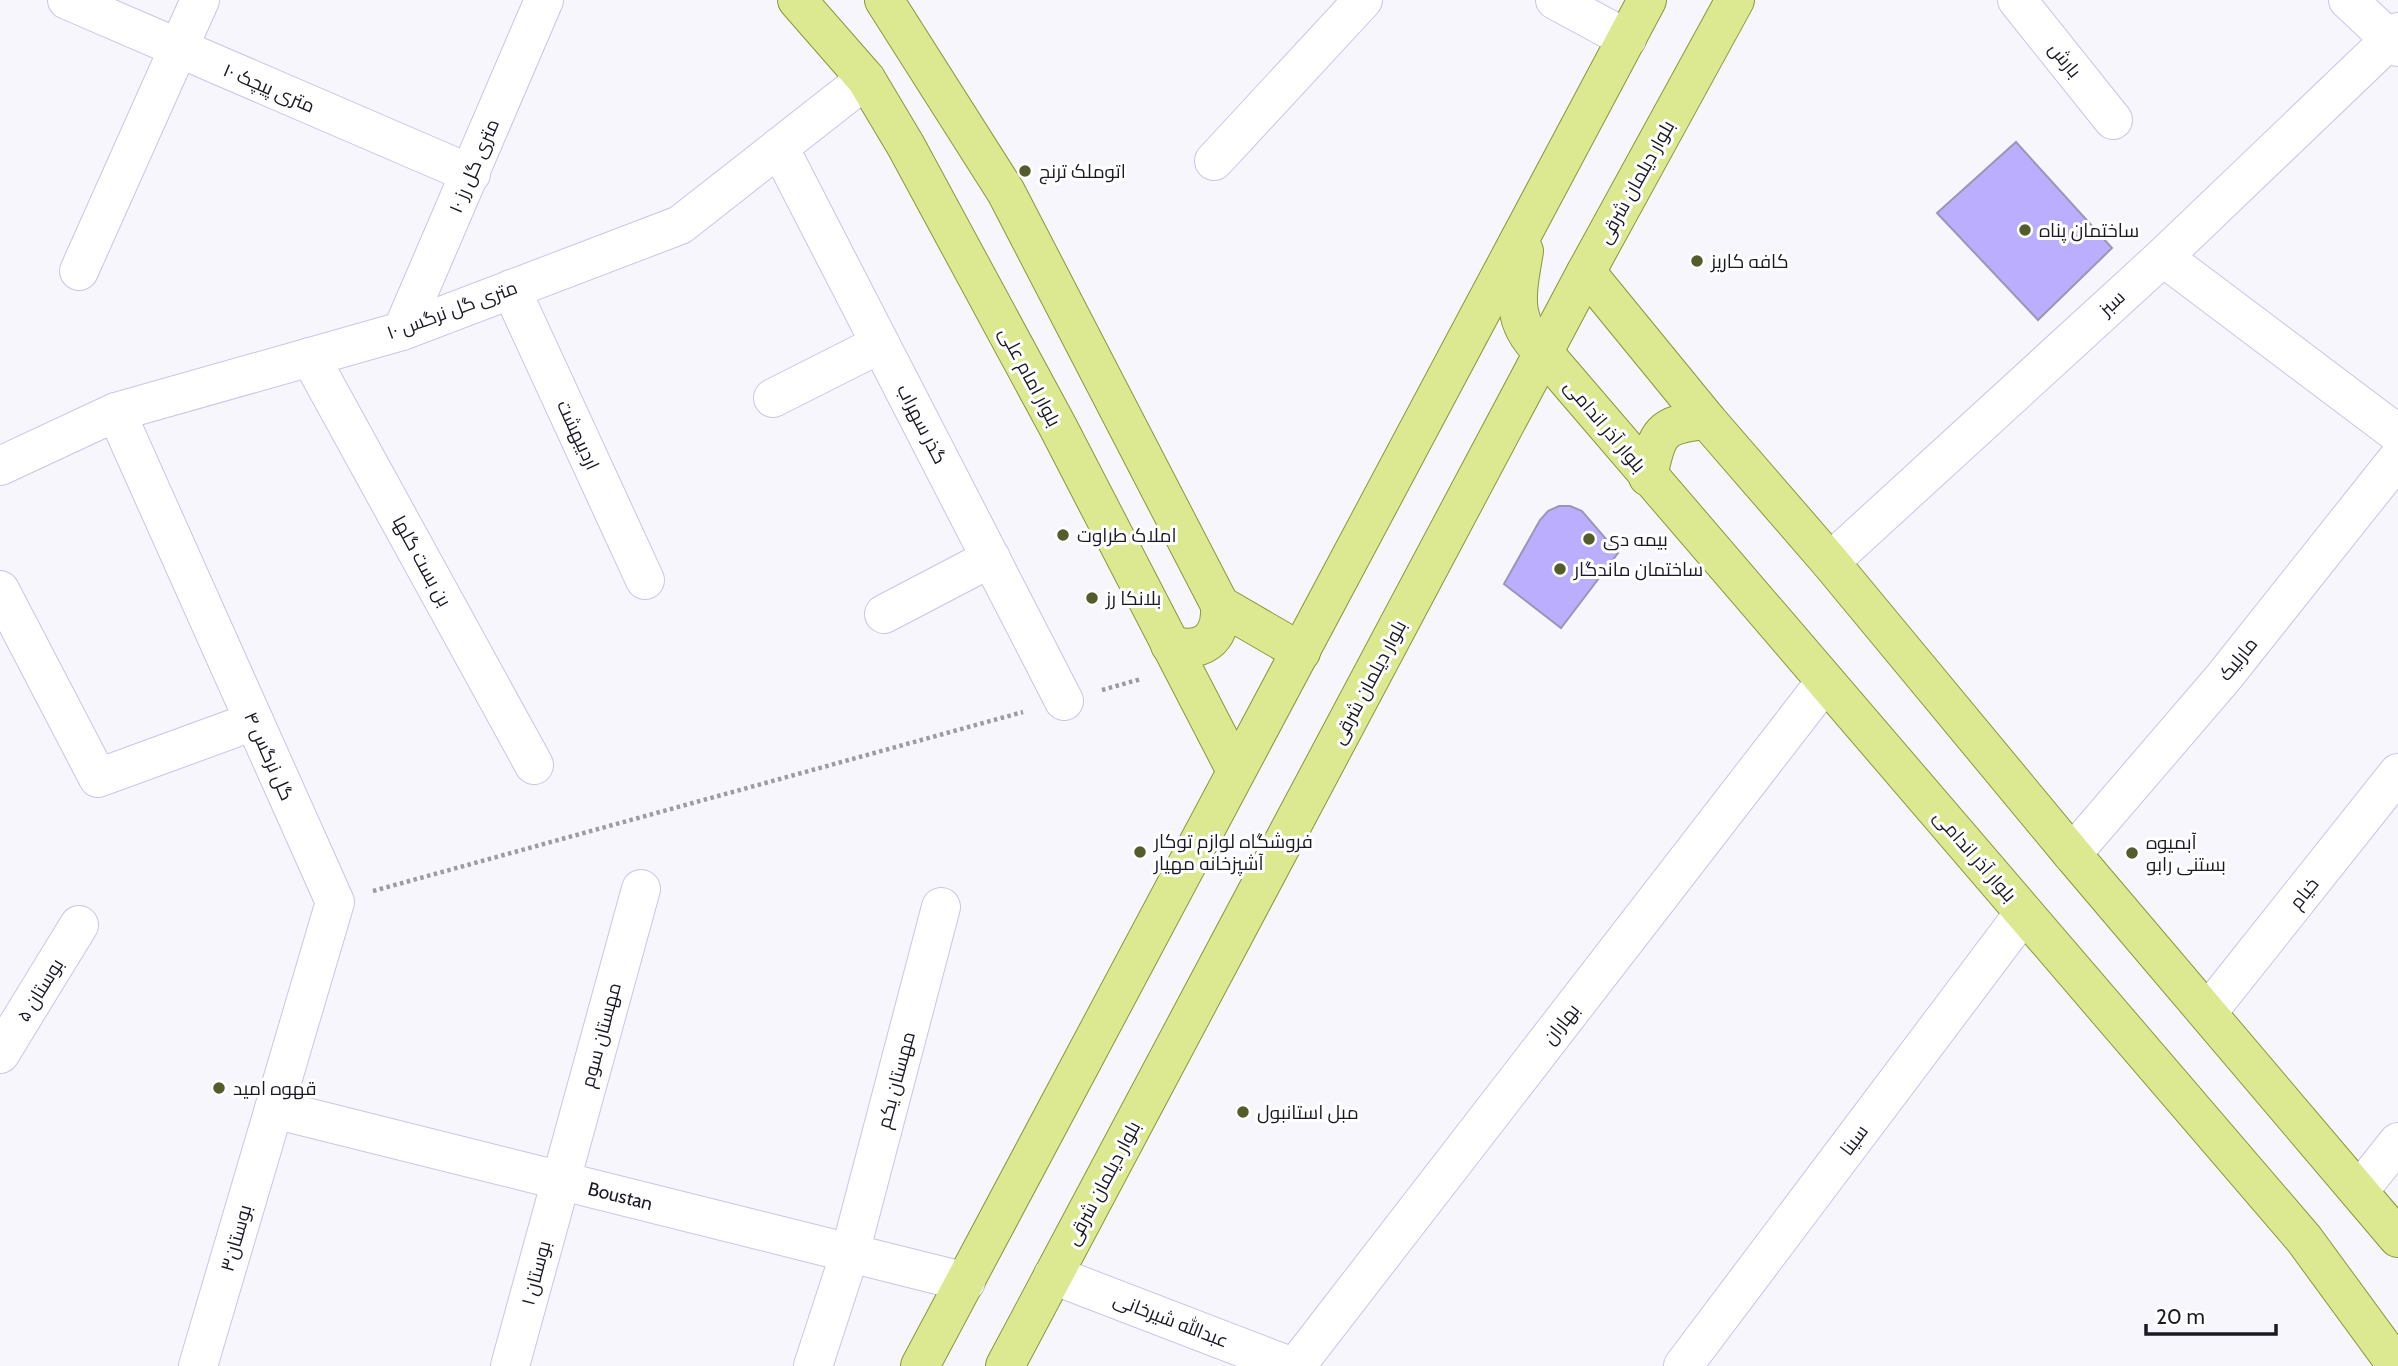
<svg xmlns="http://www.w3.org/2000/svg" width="2398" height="1366" font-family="Cabin,Cairo,sans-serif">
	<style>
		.building { fill: #bbaefe; stroke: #9a96b7; stroke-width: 2 }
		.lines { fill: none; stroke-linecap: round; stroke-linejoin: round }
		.minor-casing { stroke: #c9c5e7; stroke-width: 40 }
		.major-casing { stroke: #8b973a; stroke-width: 40 }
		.path { stroke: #9c9ba4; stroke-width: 4.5; stroke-dasharray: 3.5 3.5; stroke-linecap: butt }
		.minor { stroke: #fff; stroke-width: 38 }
		.major { stroke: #dde990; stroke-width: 38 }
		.poi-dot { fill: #545c2b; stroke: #fff; stroke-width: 2.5 }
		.labels { text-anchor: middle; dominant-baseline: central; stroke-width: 6; stroke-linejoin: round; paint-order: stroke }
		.street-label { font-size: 19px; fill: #1b1925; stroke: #fff }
		.poi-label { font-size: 19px; fill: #1b1925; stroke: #fff; text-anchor: start }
	</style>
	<rect width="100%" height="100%" fill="#f7f6fd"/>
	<!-- building -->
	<g class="building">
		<path d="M2016 142 2112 248 2038 320 1937 213Z"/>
		<path d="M1559 506H1570L1582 511 1618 553 1561 628 1504 584 1540 520 1548 511Z"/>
	</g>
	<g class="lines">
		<!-- minor casing -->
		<g class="minor-casing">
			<g id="minor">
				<path d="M67 0 471 174"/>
				<path d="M1555 0 1627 39"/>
				<path d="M2017 0 2113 120"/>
				<path d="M2348 0 2398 47"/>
				<path d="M779 147 1064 701"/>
				<path d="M1214 161 1363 0"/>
				<path d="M2163 257 2398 434"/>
				<path d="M79 271 200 0"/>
				<path d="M511 289 645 580"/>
				<path d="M402 331 544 0"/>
				<path d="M310 357 534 765"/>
				<path d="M773 398 880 344"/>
				<path d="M116 412 335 902 198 1366"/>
				<path d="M0 466 116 412 402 331 680 225 866 79"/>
				<path d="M1830 562 2163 257 2398 32"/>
				<path d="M0 590 98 778 254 721"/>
				<path d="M884 614 991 558"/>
				<path d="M2072 854 2223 678 2398 458"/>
				<path d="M2208 1012 2398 773"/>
				<path d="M0 1054 79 925"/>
				<path id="s1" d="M274 1109 966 1282"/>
				<path d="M2359 1191 2398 1142"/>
				<path d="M1053 1275 1290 1366"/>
				<path d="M510 1366 641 889"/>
				<path d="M813 1366 850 1253 941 907"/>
				<path d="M1296 1366 1825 682"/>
				<path d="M1683 1366 2024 913"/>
			</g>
		</g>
		<!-- major casing -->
		<g class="major-casing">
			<g id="major">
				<path d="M797 0 866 79 906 146 1058 427 1236 771"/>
				<path d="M884 0 1006 192 1220 605 1301 652"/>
				<path d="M1524 251C1517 293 1509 322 1544 353L2304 1239 2397 1366"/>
				<path d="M1586 272 1707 420 1830 562 2072 854 2398 1238"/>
				<path d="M1648 477C1657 432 1660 424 1707 420"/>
				<path d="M1170 645C1202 654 1222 640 1220 605"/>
				<path d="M920 1366 1647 0"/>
				<path d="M1005 1366 1586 272 1735 0"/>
			</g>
		</g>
		<!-- path -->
		<g class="path">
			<path d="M1102 690 1141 679"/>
			<path d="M373 891 1023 712"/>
		</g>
		<!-- minor -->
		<use href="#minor" class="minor"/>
		<!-- major -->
		<use href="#major" class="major"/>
	</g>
	<!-- markers -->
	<g class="poi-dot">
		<circle cx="1025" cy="171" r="7"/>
		<circle cx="2025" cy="230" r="7"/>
		<circle cx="1697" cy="261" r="7"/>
		<circle cx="1063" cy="535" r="7"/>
		<circle cx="1589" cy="539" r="7"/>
		<circle cx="1560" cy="569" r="7"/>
		<circle cx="1092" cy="598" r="7"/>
		<circle cx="1140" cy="852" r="7"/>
		<circle cx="2132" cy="853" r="7"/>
		<circle cx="219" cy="1088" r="7"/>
		<circle cx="1243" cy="1112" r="7"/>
	</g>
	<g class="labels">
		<!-- street labels -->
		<g class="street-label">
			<text transform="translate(2065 60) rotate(51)">بارش</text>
			<text transform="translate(269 88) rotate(23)">۱۰ متری پیچک</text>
			<text transform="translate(474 166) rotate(-67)">۱۰ متری گل رز</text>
			<text transform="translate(1636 182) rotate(-61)">بلوار دیلمان شرقی</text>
			<text transform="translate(2112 303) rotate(-43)">سبز</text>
			<text transform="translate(452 310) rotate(-20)">۱۰ متری گل نرگس</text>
			<text transform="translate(1030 377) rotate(62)">بلوار امام علی</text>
			<text transform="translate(922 424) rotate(63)">گذر سهراب</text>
			<text transform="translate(1605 426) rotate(50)">بلوار آذر اندامی</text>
			<text transform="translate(578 435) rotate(65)">اردیبهشت</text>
			<text transform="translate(422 561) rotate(61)">بن بست گلها</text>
			<text transform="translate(2238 659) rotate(-51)">مارلیک</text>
			<text transform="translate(1369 682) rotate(-62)">بلوار دیلمان شرقی</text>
			<text transform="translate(269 756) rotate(66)">گل نرگس ۴</text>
			<text transform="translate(1975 856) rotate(49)">بلوار آذر اندامی</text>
			<text transform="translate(2304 893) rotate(-51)">خیام</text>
			<text transform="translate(40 990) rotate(-58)">بوستان ۵</text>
			<text transform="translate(1561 1024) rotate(-52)">بهاران</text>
			<text transform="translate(601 1035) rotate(-75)">مهستان سوم</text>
			<text transform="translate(896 1080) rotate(-75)">مهستان یکم</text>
			<text transform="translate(1854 1140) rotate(-53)">سینا</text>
			<text transform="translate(1103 1183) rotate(-62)">بلوار دیلمان شرقی</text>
			<text stroke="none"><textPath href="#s1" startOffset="357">Boustan</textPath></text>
			<text transform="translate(236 1238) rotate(-74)">بوستان۳</text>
			<text transform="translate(536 1273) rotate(-75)">بوستان ۱</text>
			<text transform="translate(1171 1320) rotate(21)">عبدالله شیرخانی</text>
		</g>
		<!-- poi labels -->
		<g class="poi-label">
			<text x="1039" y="171">اتوملک ترنج</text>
			<text x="2039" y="230">ساختمان پناه</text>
			<text x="1711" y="261">کافه کاریز</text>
			<text x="1077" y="535">املاک طراوت</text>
			<text x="1603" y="539">بیمه دی</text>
			<text x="1574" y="569">ساختمان ماندگار</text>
			<text x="1106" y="598">بلانکا رز</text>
			<text x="1154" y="841">فروشگاه لوازم توکار<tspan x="1154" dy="22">آشپزخانه مهیار</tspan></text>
			<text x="2146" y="842">آبمیوه<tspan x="2146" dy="22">بستنی رابو</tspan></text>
			<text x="233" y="1088">قهوه امید</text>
			<text x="1257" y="1112">مبل استانبول</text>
		</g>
	</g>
	<!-- scale -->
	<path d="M2146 1324v10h130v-10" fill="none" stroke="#1b1925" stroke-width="3.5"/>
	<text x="2156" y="1324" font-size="21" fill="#1b1925" stroke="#ffffff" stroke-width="5" paint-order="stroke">20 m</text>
</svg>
